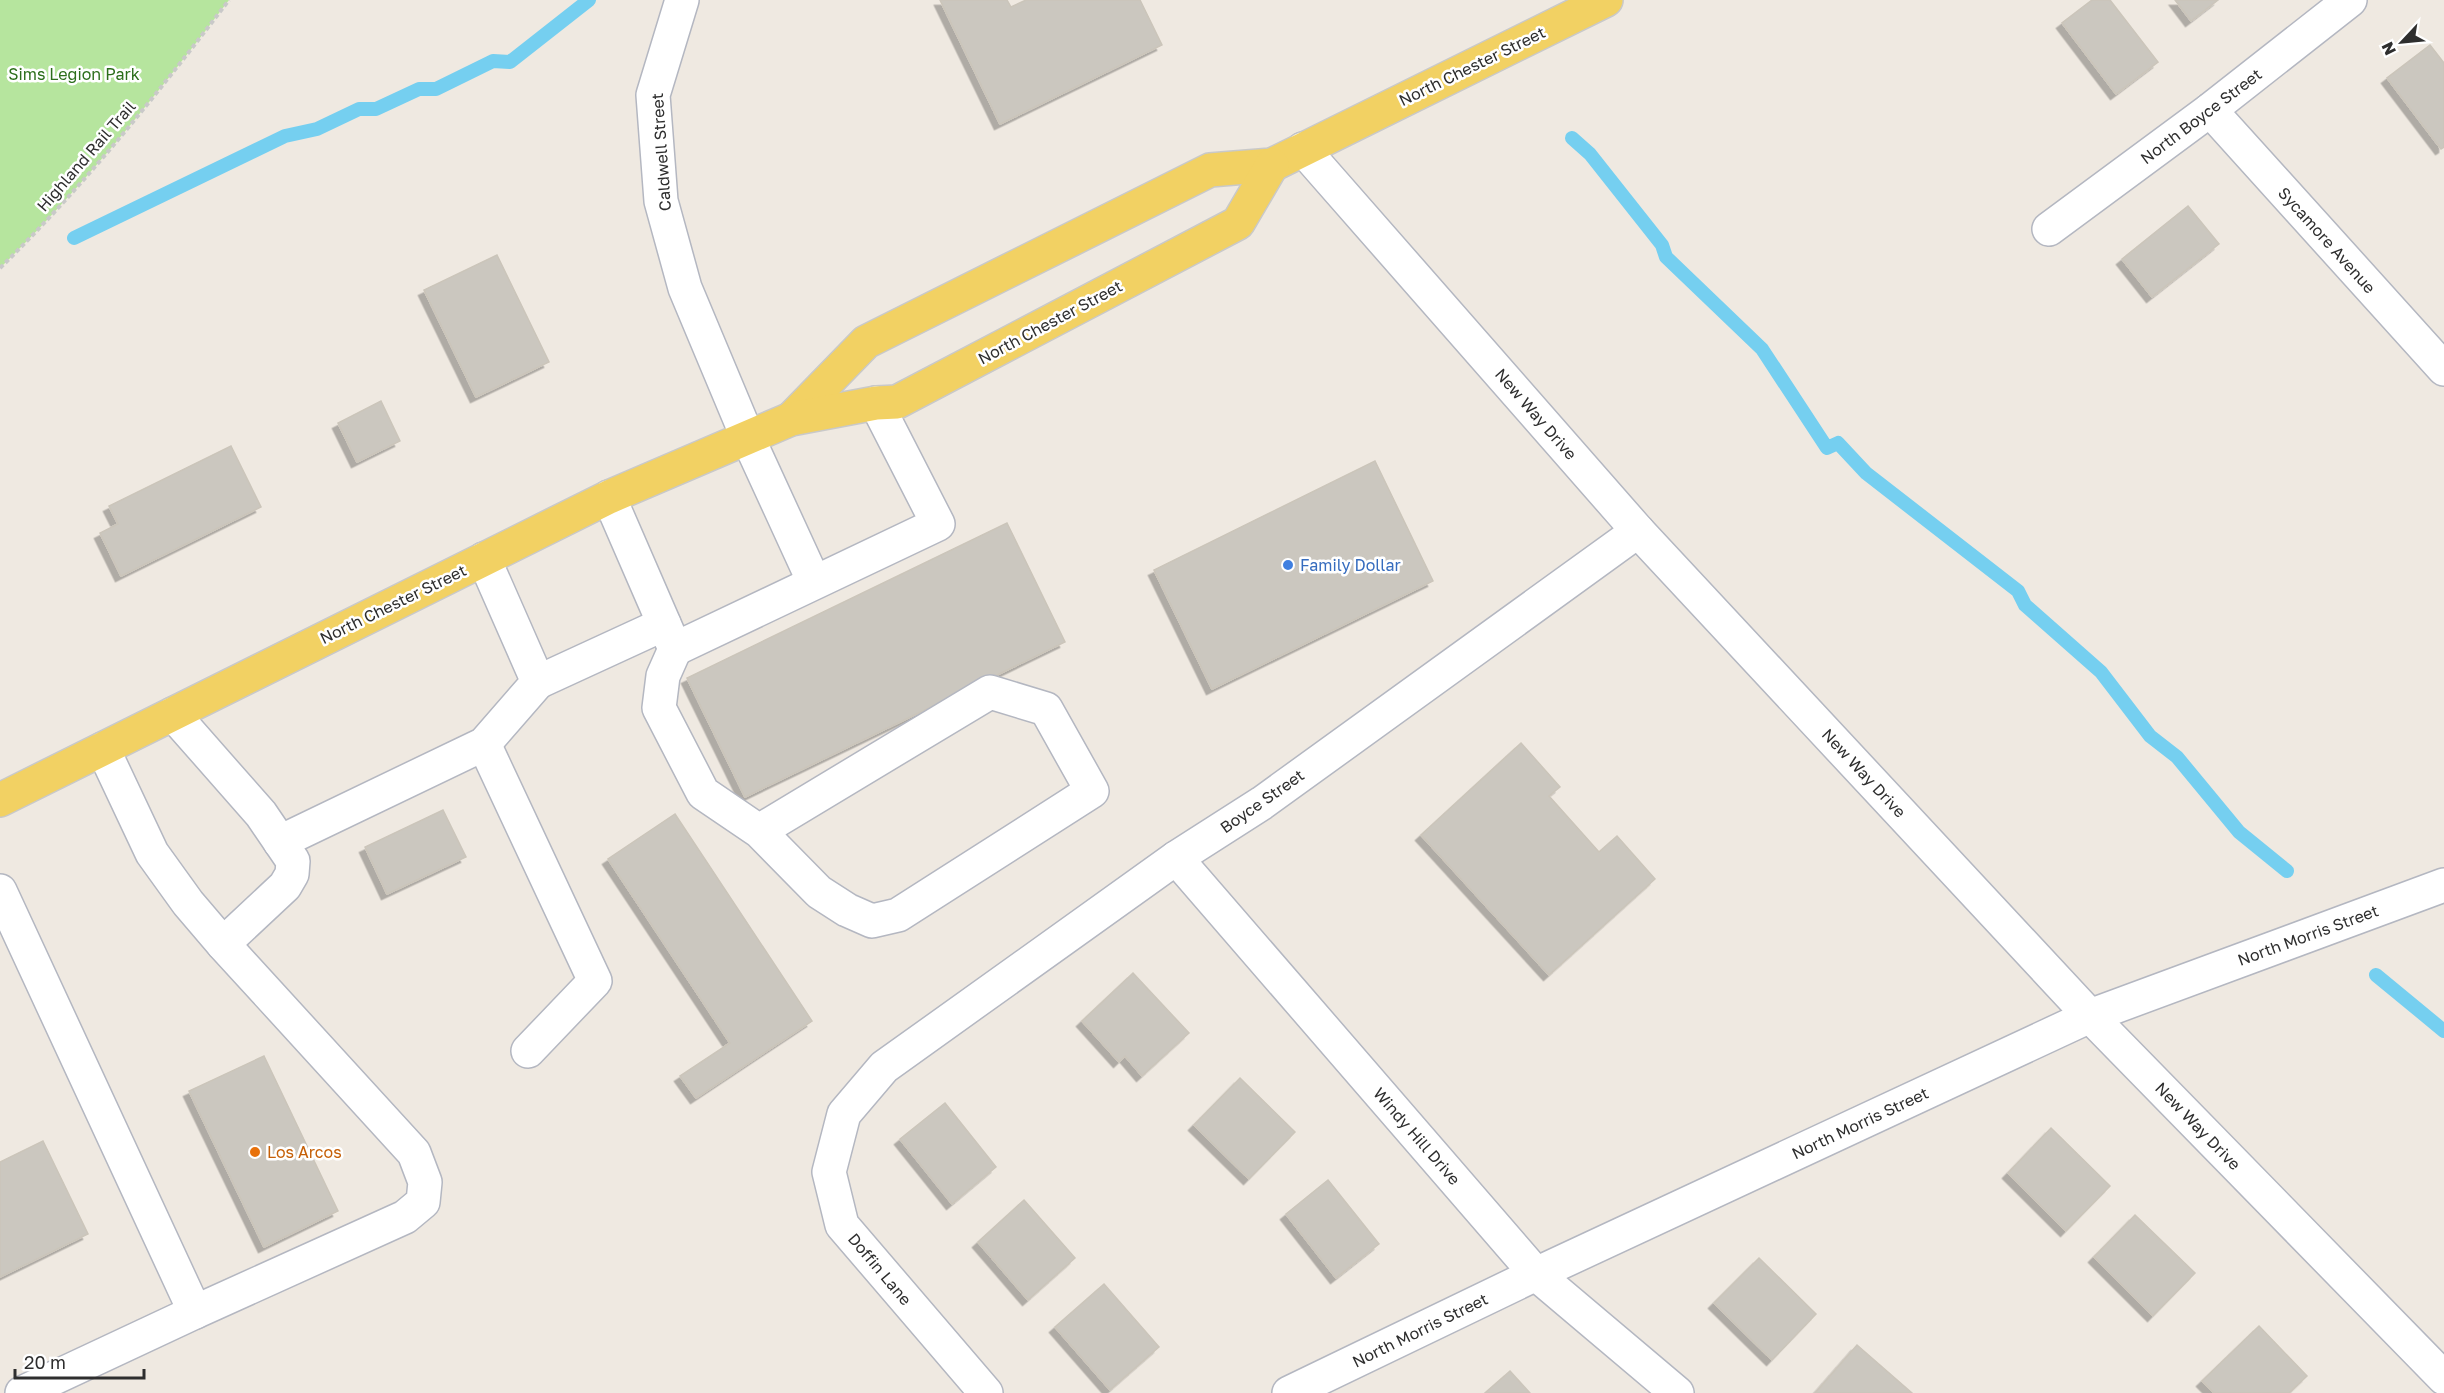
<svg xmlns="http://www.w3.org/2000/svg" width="2444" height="1393" font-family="'Golos Text',sans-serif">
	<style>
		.green { fill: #b6e59e }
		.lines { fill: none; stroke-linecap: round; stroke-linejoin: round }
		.stream { stroke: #75cff0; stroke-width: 14 }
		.building { fill: #cbc7bf; stroke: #cbc5ba; stroke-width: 1.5; filter: url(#shadow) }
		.minor-casing { stroke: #b4b7c1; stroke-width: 36 }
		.major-casing { stroke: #c9c9c9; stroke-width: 36 }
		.path { stroke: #c9c9c9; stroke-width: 4; stroke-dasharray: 4.5 3; stroke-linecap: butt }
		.minor { stroke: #fff; stroke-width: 33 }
		.major { stroke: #f2d163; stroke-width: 33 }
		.shop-dot { fill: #3f7fe0; stroke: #fff; stroke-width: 2 }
		.food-dot { fill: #e8710a; stroke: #fff; stroke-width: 2 }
		.labels { text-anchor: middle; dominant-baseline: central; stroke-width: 5; stroke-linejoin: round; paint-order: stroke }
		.street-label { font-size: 16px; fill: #2e2e2e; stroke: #fff }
		.park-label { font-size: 16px; fill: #2c6e1b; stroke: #fff }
		.shop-label { font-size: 16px; fill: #366cbe; stroke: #fff; text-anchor: start }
		.food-label { font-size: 16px; fill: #c56008; stroke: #fff; text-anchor: start }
	</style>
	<defs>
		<filter id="shadow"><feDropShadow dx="-5.5" dy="5.5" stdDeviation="0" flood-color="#0004"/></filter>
	</defs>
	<rect width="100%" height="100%" fill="#efe9e1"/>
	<!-- green -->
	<path class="green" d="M0 0H229C158 93 84 186 0 268Z"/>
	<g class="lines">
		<!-- stream -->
		<g class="stream">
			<path d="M1572 138 1590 154 1662 245 1666 257 1762 349 1827 448 1838 443 1866 473 2018 591 2025 605 2101 672 2150 736 2177 757 2239 832 2287 871"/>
			<path d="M74 238 285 136 317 129 359 109H376L419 89H436L493 61 510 62 589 0"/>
			<path d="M2376 975 2444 1031"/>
		</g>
	</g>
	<!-- building -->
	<g class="building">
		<path d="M940 0H1007L1011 7 1026 0H1140L1162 45 1000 124Z"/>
		<path d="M2092 0H2110L2158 62 2116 94 2062 23Z"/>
		<path d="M2175 0H2218L2191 21Z"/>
		<path d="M2430 45 2444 63V147L2441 149 2387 78Z"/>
		<path d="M2188 206 2219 244 2152 297 2122 259Z"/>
		<path d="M497 255 549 362 476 397 424 290Z"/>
		<path d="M381 401 400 441 357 462 338 423Z"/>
		<path d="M231 446 261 507 121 576 100 533 118 524 109 506Z"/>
		<path d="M1375 461 1433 581 1212 689 1154 570Z"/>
		<path d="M1007 523 1065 642 745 797 687 678Z"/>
		<path d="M1521 743 1560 787 1549 796 1599 852 1617 836 1655 879 1549 975 1421 835Z"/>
		<path d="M443 810 466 857 387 894 365 847Z"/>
		<path d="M675 814 812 1021 696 1098 680 1076 730 1043 608 859Z"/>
		<path d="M1133 973 1189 1033 1142 1076 1125 1056 1119 1062 1082 1021Z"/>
		<path d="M264 1056 338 1211 264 1247 189 1091Z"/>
		<path d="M1240 1078 1295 1132 1249 1179 1194 1125Z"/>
		<path d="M945 1103 996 1167 952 1204 900 1139Z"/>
		<path d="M2051 1128 2110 1186 2066 1231 2008 1173Z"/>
		<path d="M43 1141 88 1234 0 1277V1162Z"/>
		<path d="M1328 1180 1379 1244 1336 1278 1286 1214Z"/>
		<path d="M1024 1200 1075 1258 1028 1300 978 1242Z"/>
		<path d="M2135 1215 2195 1273 2153 1316 2094 1257Z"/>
		<path d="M1759 1258 1816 1314 1772 1360 1714 1303Z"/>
		<path d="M1104 1284 1159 1347 1110 1390 1055 1327Z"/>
		<path d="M2259 1326 2307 1376 2289 1393H2214L2202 1381Z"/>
		<path d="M1857 1345 1912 1393H1815Z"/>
		<path d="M1510 1371 1530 1393H1485Z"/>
	</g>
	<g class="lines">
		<!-- minor casing -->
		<g class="minor-casing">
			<g id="minor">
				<path d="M682 0 653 95 661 201 685 288 747 436 814 582"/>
				<path d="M2210 110 2444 369"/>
				<path d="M1303 149 1638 531 2090 1016 2444 1378"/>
				<path d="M2049 229 2210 110 2350 0"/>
				<path d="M609 497 675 649 938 524 876 403"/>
				<path d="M675 649 663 676 659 708 703 793 759 831 819 892 847 910 872 921 898 915 1092 791 1046 709 990 692 759 831"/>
				<path d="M538 682 664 624"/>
				<path d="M173 714 261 814 293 861 292 874 285 886 223 944"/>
				<path d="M484 744 595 981 528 1051"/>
				<path d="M103 749 152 853 188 903 223 944 414 1153 425 1182 423 1202 405 1217 195 1312"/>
				<path d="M280 842 484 744 538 682 484 559"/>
				<path d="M1176 858 1536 1274 1677 1393"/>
				<path d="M0 891 195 1312 22 1393"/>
				<path d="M986 1393 842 1225 829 1172 844 1114 884 1067 1176 858 1262 803 1638 531"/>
				<path d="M1289 1393 1536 1274 2090 1016 2444 885"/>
			</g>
		</g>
		<!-- major casing -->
		<g class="major-casing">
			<g id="major">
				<path d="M791 419 866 342 1210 170 1272 165 1606 0"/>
				<path d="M0 800 609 497 791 419 876 403 897 402 1238 223 1272 165"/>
			</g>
		</g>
		<!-- path -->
		<path class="path" d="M0 268C84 186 158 93 229 0"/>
		<!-- minor -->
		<use href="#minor" class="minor"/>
		<!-- major -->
		<use href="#major" class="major"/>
	</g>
	<!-- markers -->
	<circle class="shop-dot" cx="1288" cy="565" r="6"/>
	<circle class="food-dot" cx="255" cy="1152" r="6"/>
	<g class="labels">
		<!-- street labels -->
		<g class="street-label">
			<text transform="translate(1472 66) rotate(-26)">North Chester Street</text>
			<text transform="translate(2201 116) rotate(-37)">North Boyce Street</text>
			<text transform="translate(661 152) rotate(-94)">Caldwell Street</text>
			<text transform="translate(86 156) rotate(-49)">Highland Rail Trail</text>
			<text transform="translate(2327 240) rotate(48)">Sycamore Avenue</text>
			<text transform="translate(1050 322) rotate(-28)">North Chester Street</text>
			<text transform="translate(1536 414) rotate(49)">New Way Drive</text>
			<text transform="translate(393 604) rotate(-26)">North Chester Street</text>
			<text transform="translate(1864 773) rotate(47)">New Way Drive</text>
			<text transform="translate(1262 801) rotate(-35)">Boyce Street</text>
			<text transform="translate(2308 935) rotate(-20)">North Morris Street</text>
			<text transform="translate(1860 1123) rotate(-25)">North Morris Street</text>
			<text transform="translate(2198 1126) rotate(46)">New Way Drive</text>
			<text transform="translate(1417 1136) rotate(49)">Windy Hill Drive</text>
			<text transform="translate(880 1269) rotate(50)">Doffin Lane</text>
			<text transform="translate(1420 1330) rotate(-26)">North Morris Street</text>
		</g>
		<!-- park labels -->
		<g class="park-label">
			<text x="74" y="74">Sims Legion Park</text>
		</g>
		<!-- shop labels -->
		<g class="shop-label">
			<text x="1300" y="565">Family Dollar</text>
		</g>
		<!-- food labels -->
		<g class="food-label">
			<text x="267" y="1152">Los Arcos</text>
		</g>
	</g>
	<!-- north arrow -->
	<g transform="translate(2402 42) rotate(244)" stroke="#ffffff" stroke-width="4.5" paint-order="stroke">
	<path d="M0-4.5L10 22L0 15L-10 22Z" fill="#2e2e2e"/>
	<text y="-9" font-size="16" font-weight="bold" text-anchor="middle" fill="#2e2e2e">N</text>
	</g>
	<!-- scale -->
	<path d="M15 1369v9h129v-9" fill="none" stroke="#2e2e2e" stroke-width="3"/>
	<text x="24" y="1369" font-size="18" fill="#2e2e2e" stroke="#ffffff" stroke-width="4.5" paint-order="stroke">20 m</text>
</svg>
